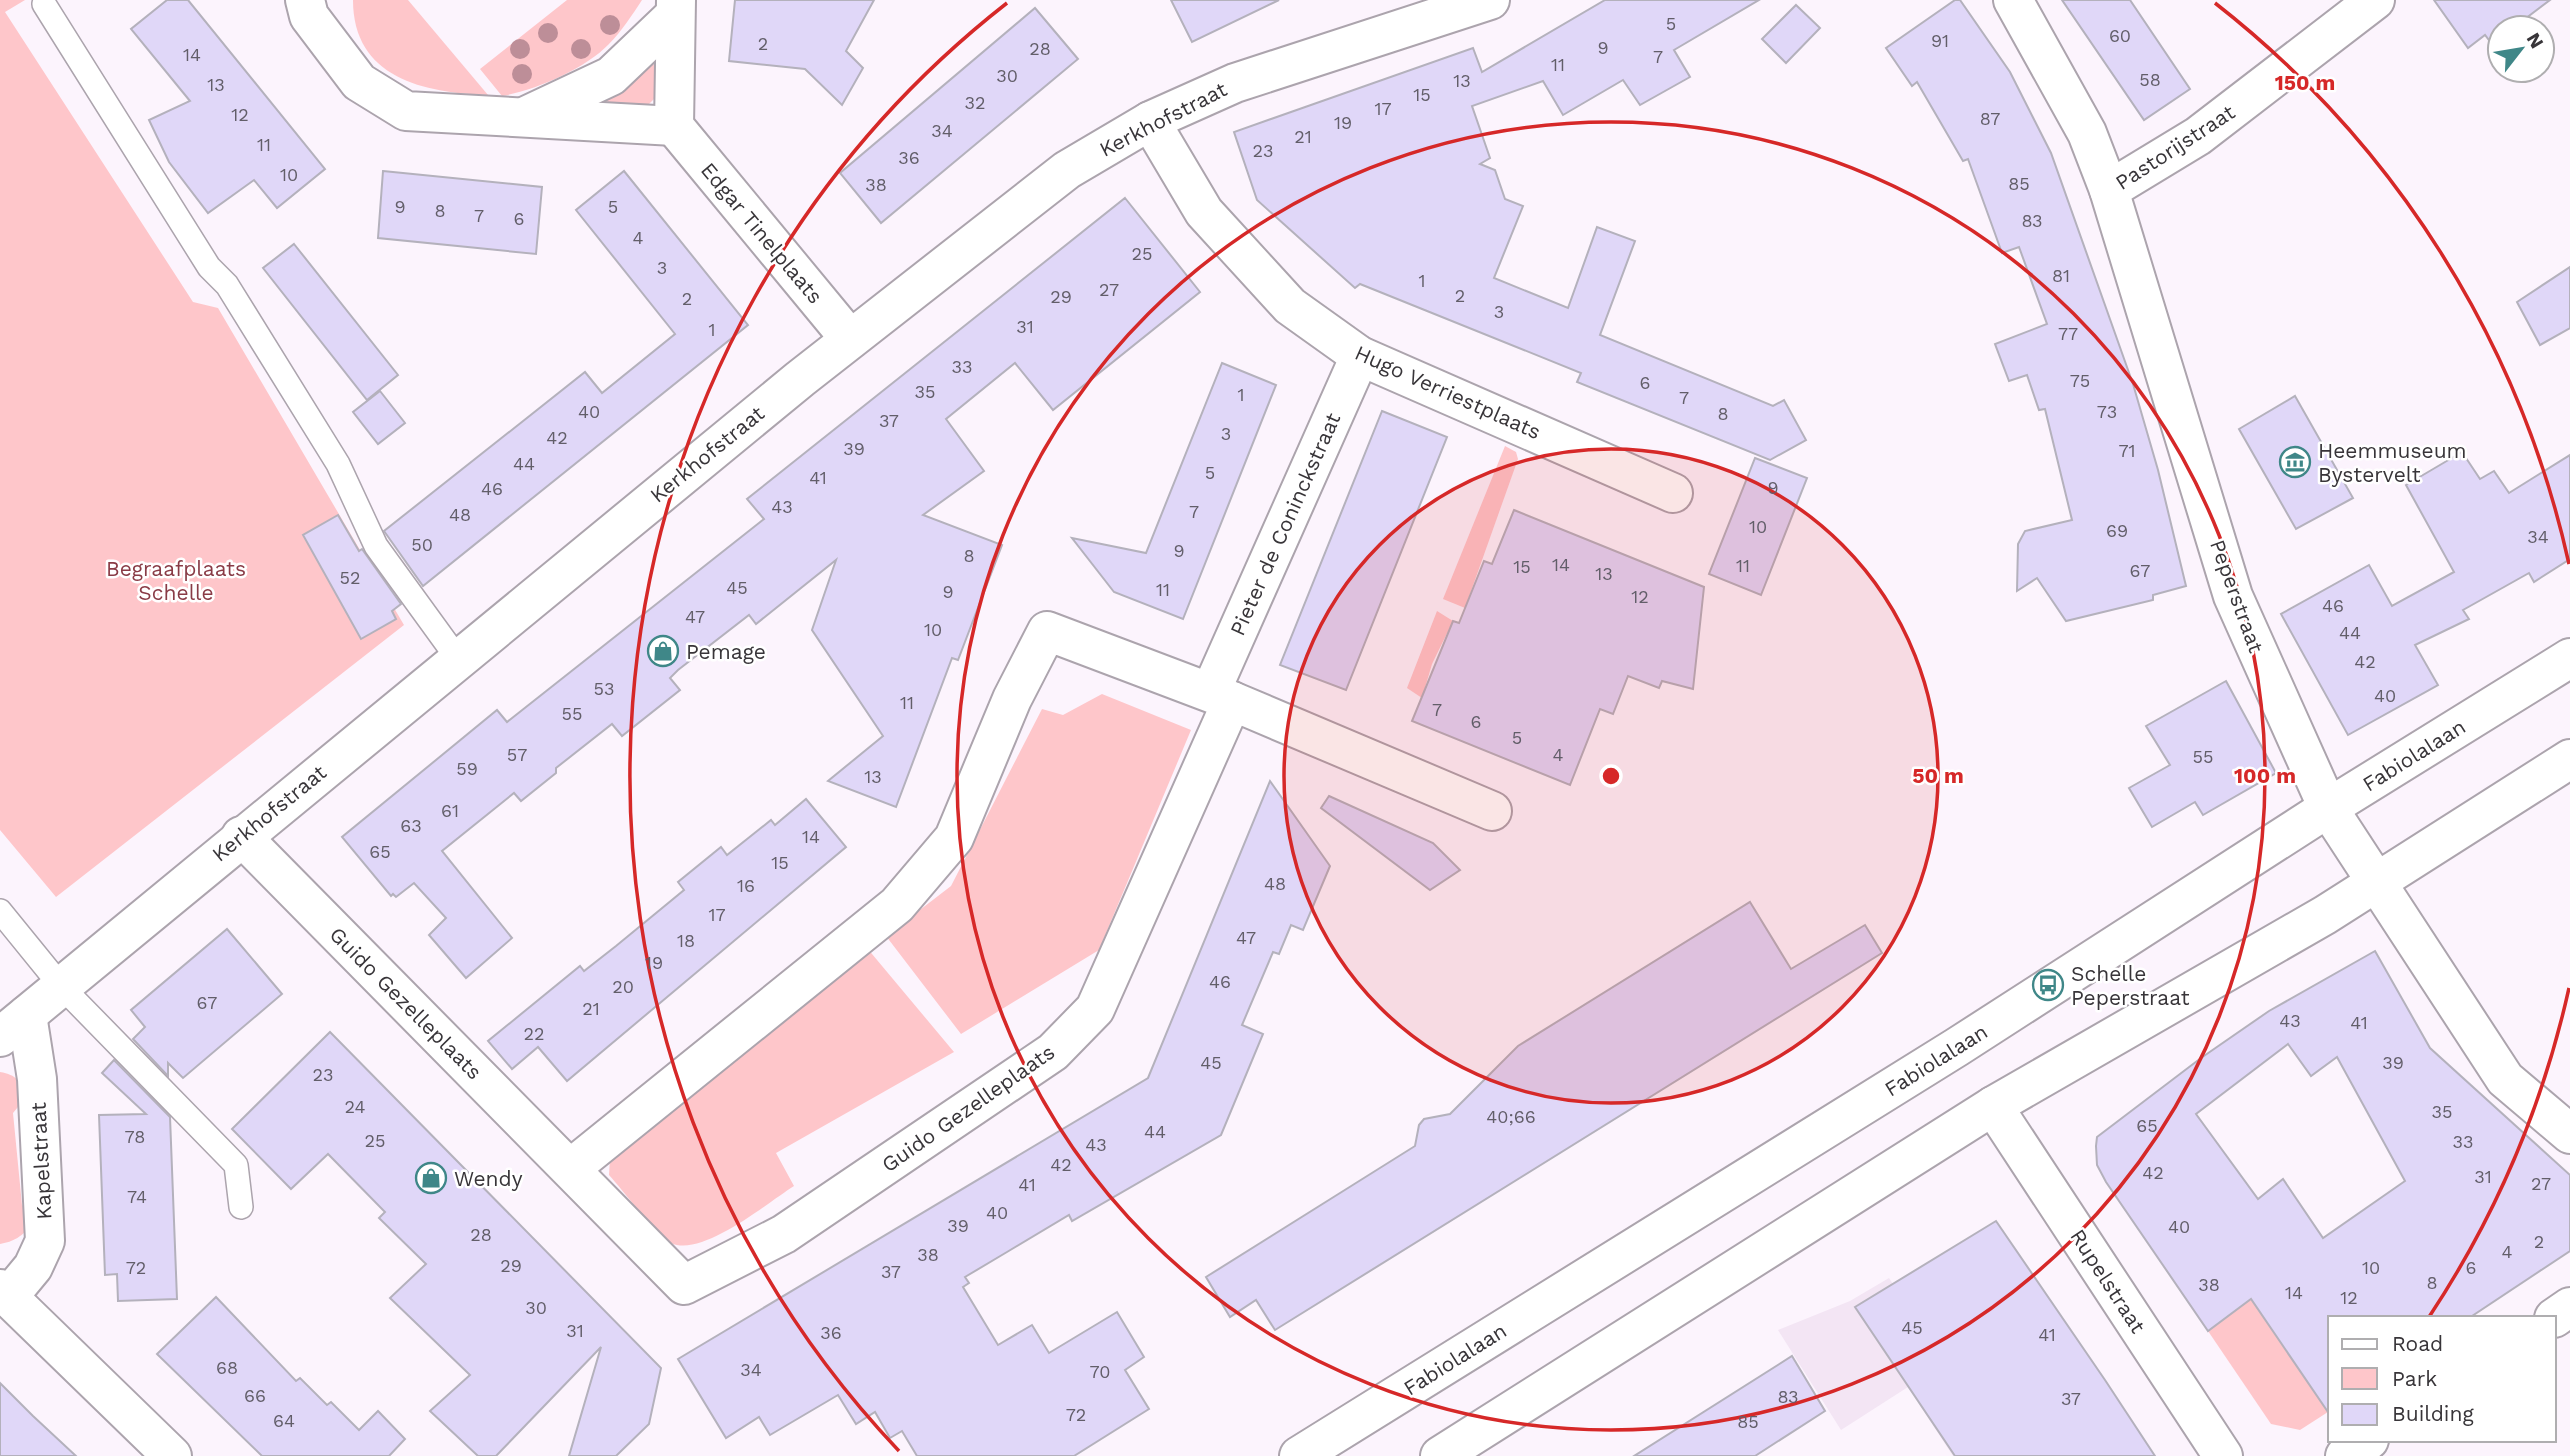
<svg xmlns="http://www.w3.org/2000/svg" width="2570" height="1456" font-family="'Work Sans',sans-serif">
	<style>
		.built { fill: #f3e5f4 }
		.green { fill: #fec6ca }
		.building { fill: #e0d7f8; stroke: #b4b1bc; stroke-width: 2; fill-rule: evenodd }
		.lines { fill: none; stroke-linecap: round; stroke-linejoin: round }
		.service-casing { stroke: #aca4ad; stroke-width: 26 }
		.minor-casing { stroke: #aca4ad; stroke-width: 42 }
		.secondary-casing { stroke: #aca4ad; stroke-width: 42 }
		.service { stroke: #fff; stroke-width: 23 }
		.minor { stroke: #fff; stroke-width: 38 }
		.secondary { stroke: #fff; stroke-width: 38 }
		.tree { fill: #bd8e98 }
		.ring { fill: none; stroke: #d62828; stroke-width: 3.5 }
		.labels { text-anchor: middle; dominant-baseline: central; stroke-width: 5; stroke-linejoin: round; paint-order: stroke }
		.number-label { font-size: 18px; fill: #625e69 }
		.street-label { font-size: 21px; fill: #383539; stroke: #fff }
		.poi-label { font-size: 21px; fill: #383539; stroke: #fff; text-anchor: start }
		.park-label { font-size: 21px; fill: #893b46; stroke: #fff }
		.centre { fill: #d62828; stroke: #fff; stroke-width: 3.5 }
		.ring-label { font-size: 21px; text-anchor: middle; font-weight: bold; fill: #d62828; stroke: #fff; stroke-width: 5; stroke-linejoin: round; paint-order: stroke }
	</style>
	<rect width="100%" height="100%" fill="#fcf4fd"/>
	<!-- built -->
	<path class="built" d="M1889 1278 2001 1451 1992 1456H1953L1908 1387 1841 1430 1778 1330 1850 1301Z"/>
	<!-- green -->
	<g class="green">
		<path d="M0 0H25L5 12 193 302 218 308 404 625 56 897 0 830Z"/>
		<path d="M353 0H408L488 95C424 93 353 78 353 0Z"/>
		<path d="M567 0H642C632 15 622 31 609 44 585 69 536 90 502 96L480 69Z"/>
		<path d="M649 60 657 68 655 98 644 109 603 110 599 100Z"/>
		<path d="M1505 446 1516 452 1518 459 1465 608 1443 599Z"/>
		<path d="M1437 611 1453 621 1432 664 1422 698 1407 688Z"/>
		<path d="M1102 694 1191 730 1099 950 961 1034 886 936 951 886 1042 709 1063 715Z"/>
		<path d="M867 948 954 1052 776 1153 794 1186C767 1203 702 1258 671 1243 657 1236 622 1189 609 1175L610 1158Z"/>
		<path d="M0 1072C17 1075 20 1081 27 1096L13 1113 22 1205 35 1214C29 1232 18 1241 0 1244Z"/>
		<path d="M2251 1299 2328 1412 2300 1430 2271 1424 2208 1331Z"/>
	</g>
	<!-- building -->
	<g class="building">
		<path d="M167 0H188L325 169 277 208 254 180 208 213 169 162 149 120 190 101 131 29Z"/>
		<path d="M735 0H874L846 51 863 68 842 105 805 69 729 61Z"/>
		<path d="M1171 0H1279L1192 42Z"/>
		<path d="M1605 0H1759L1674 50 1690 77 1640 105 1623 80 1563 115 1543 81 1472 106 1490 158 1480 164 1495 170 1505 199 1523 206 1494 278 1568 308 1597 227 1635 241 1600 335 1773 406 1784 400 1806 440 1770 460 1577 382 1581 373 1360 284 1355 288 1257 200 1234 132 1473 48 1482 72Z"/>
		<path d="M1955 0H1960L2010 72 2051 153 2133 384 2158 470 2186 586 2153 595V600L2066 621 2037 578 2017 591 2018 544 2025 531 2072 520 2045 409 2039 410 2027 375 2009 381 1995 344 2047 324 2019 247 2002 253 1968 159 1963 161 1917 82 1912 86 1886 48Z"/>
		<path d="M2062 0H2130L2190 89 2144 120Z"/>
		<path d="M2434 0H2550L2513 28H2500V38L2492 44 2485 35 2468 48Z"/>
		<path d="M1796 5 1820 28 1786 63 1762 39Z"/>
		<path d="M1035 8 1078 59 881 223 840 173Z"/>
		<path d="M383 171 542 187 536 254 378 238Z"/>
		<path d="M624 171 748 325 423 586 384 531 585 372 602 393 675 334 576 210Z"/>
		<path d="M1125 198 1200 292 1053 410 1015 363 946 419 984 471 923 515 1002 545 958 660 952 658 896 807 828 781 883 736 812 630 836 560 756 624 749 615 678 670 670 678 680 690 622 736 612 724 556 768V773L521 801 514 793 442 851 512 938 466 978 429 935 446 918 414 883 396 897 393 894 391 896 342 837 497 710 507 722 764 519 747 499Z"/>
		<path d="M294 244 398 375 367 400 263 268Z"/>
		<path d="M2570 267V328L2540 345 2517 302Z"/>
		<path d="M1222 363 1276 385 1183 619 1114 592 1072 538 1146 553Z"/>
		<path d="M380 391 405 423 378 444 353 412Z"/>
		<path d="M2295 396 2353 498 2296 529 2239 429Z"/>
		<path d="M1382 411 1447 437 1346 690 1280 665Z"/>
		<path d="M2462 452 2480 479 2494 471 2509 493 2570 455V559L2534 582 2529 573 2463 610 2469 619 2415 645 2438 685 2348 735 2281 614 2369 565 2392 606 2454 572 2406 485Z"/>
		<path d="M1755 458 1807 478 1761 595 1709 574Z"/>
		<path d="M1514 510 1704 587 1693 689 1662 681 1659 688 1628 676 1613 714 1600 709 1570 785 1412 721 1453 621 1459 623 1484 561 1492 564Z"/>
		<path d="M338 515 359 551 362 549 401 604 392 611 396 619 361 639 303 535Z"/>
		<path d="M2226 681 2276 773 2203 815 2195 802 2152 827 2129 788 2170 765 2146 726Z"/>
		<path d="M1270 781 1330 866 1303 930 1291 925 1279 954 1273 952 1242 1025 1263 1034 1221 1135 1072 1221 1069 1215 1007 1252 965 1277 969 1283 963 1287 998 1345 1032 1325 1049 1353 1117 1312 1144 1357 1125 1370 1149 1409 1074 1456H917L902 1431 890 1438 875 1412 856 1424 838 1395 770 1435 759 1417 726 1438 678 1359 1148 1078Z"/>
		<path d="M1329 796 1433 843 1460 870 1430 890 1321 808Z"/>
		<path d="M806 799 846 847 567 1081 538 1047 512 1069 488 1041 580 966 584 971 616 946 684 890 678 882 721 847 727 855 771 820 775 825Z"/>
		<path d="M1750 902 1791 969 1865 925 1882 953 1275 1330 1256 1300 1230 1317 1206 1277 1415 1146 1419 1125 1424 1119 1450 1114 1518 1046Z"/>
		<path d="M227 929 282 994 183 1078 168 1063V1076L133 1039 145 1027 131 1010Z"/>
		<path d="M2375 951 2430 1048 2570 1175V1251L2469 1318H2330V1415L2251 1299 2208 1331 2106 1182 2097 1165 2096 1146 2097 1137 2201 1058 2269 1011ZM2288 1044 2311 1076 2337 1057 2405 1181 2323 1238 2283 1179 2258 1199 2196 1114Z"/>
		<path d="M330 1032 661 1368 649 1424 616 1456H569L601 1347 496 1456H478L430 1411 470 1375 390 1298 426 1264 379 1218 385 1212 328 1154 291 1189 232 1129Z"/>
		<path d="M114 1060 170 1117 177 1299 118 1301 117 1274 105 1275 99 1115 146 1114 102 1073Z"/>
		<path d="M1996 1221 2105 1380 2155 1456H1955L1855 1307Z"/>
		<path d="M216 1297 296 1381 300 1378 327 1405 331 1402 359 1430 378 1411 405 1439 389 1456H262L157 1354Z"/>
		<path d="M1792 1356 1825 1411 1755 1456H1634Z"/>
		<path d="M0 1383 33 1416 76 1456H0Z"/>
	</g>
	<g class="lines">
		<!-- service casing -->
		<g class="service-casing">
			<g id="service">
				<path d="M44 4 209 267 227 285 338 464 376 546 458 659"/>
				<path d="M0 911 61 986 236 1165 241 1207"/>
			</g>
		</g>
		<!-- minor casing -->
		<g class="minor-casing">
			<g id="minor">
				<path d="M305 0 309 16 359 82 406 111 674 126"/>
				<path d="M676 0 674 126 850 339"/>
				<path d="M2013 0 2087 133 2109 190 2233 596 2328 808 2505 1079 2570 1134"/>
				<path d="M528 115 611 76 675 15"/>
				<path d="M1150 121 1204 212 1290 306 1360 356 1673 493"/>
				<path d="M2109 190 2198 136 2375 0"/>
				<path d="M1211 691 1360 356"/>
				<path d="M1232 701 1492 811"/>
				<path d="M241 836 684 1285 784 1234 1053 1052 1095 1009 1232 701 1047 631 1012 699 954 838 897 905 570 1169"/>
				<path d="M0 1037 800 379 1067 170 1150 121 1235 83 1490 0"/>
				<path d="M1993 1106 2223 1456"/>
				<path d="M0 1289 172 1456"/>
				<path d="M9 1296 33 1267 45 1241 37 1079 27 1015"/>
				<path d="M2554 1318 2570 1307"/>
				<path d="M2345 1456 2369 1440"/>
			</g>
		</g>
		<!-- secondary casing -->
		<g class="secondary-casing">
			<g id="secondary">
				<path d="M1299 1456 1957 1047 2328 808 2570 658"/>
				<path d="M1440 1456 1993 1106 2325 915 2570 759"/>
			</g>
		</g>
		<!-- service -->
		<use href="#service" class="service"/>
		<!-- minor -->
		<use href="#minor" class="minor"/>
		<!-- secondary -->
		<use href="#secondary" class="secondary"/>
	</g>
	<!-- trees -->
	<g class="tree">
		<circle cx="610" cy="25" r="10"/>
		<circle cx="548" cy="33" r="10"/>
		<circle cx="520" cy="49" r="10"/>
		<circle cx="581" cy="49" r="10"/>
		<circle cx="522" cy="74" r="10"/>
	</g>
	<!-- distance rings -->
	<circle cx="1611" cy="776" r="327" fill="#d62828" fill-opacity=".12"/>
	<g class="ring">
		<circle cx="1611" cy="776" r="327"/>
		<circle cx="1611" cy="776" r="654"/>
		<path d="M2569 988A981 981 0 0 1 2429 1317M899 1451A981 981 0 0 1 1007 3M2215 3A981 981 0 0 1 2569 564"/>
	</g>
	<!-- icons -->
	<defs>
		<g id="museum-ring" transform="scale(1.575)"><circle r="9.5" fill="#fff" stroke="#3f8788" stroke-width="1.5"/><path d="M0-6L6-3V-2H-6V-3ZM-5-1h2V3h-2ZM-1-1h2V3h-2ZM3-1h2V3H3ZM-6 4H6V6H-6Z" fill="#3f8788"/></g>
		<g id="shop-ring" transform="scale(1.575)"><circle r="9.5" fill="#fff" stroke="#3f8788" stroke-width="1.5"/><path d="M-5-2.5h2.3a2.7 3.5 0 0 1 5.4 0H5L5.5 6h-11ZM-1.5-2.5h3a1.5 2.3 0 0 0-3 0Z" fill="#3f8788"/></g>
		<g id="bus-ring" transform="scale(1.575)"><circle r="9.5" fill="#fff" stroke="#3f8788" stroke-width="1.5"/><path d="M-5-6H5V4H4V6H2V4H-2V6H-4V4H-5ZM-3.5-4V0h7V-4ZM-3.5 1.2v1.5H-2V1.2ZM2 1.2v1.5H3.5V1.2Z" fill="#3f8788"/></g>
	</defs>
	<g fill-rule="evenodd">
		<use href="#museum-ring" x="2295" y="462"/>
		<use href="#shop-ring" x="663" y="651"/>
		<use href="#bus-ring" x="2048" y="985"/>
		<use href="#shop-ring" x="431" y="1178"/>
	</g>
	<g class="labels">
		<!-- number labels -->
		<g class="number-label">
			<text x="1671" y="23">5</text>
			<text x="2120" y="35">60</text>
			<text x="1940" y="40">91</text>
			<text x="763" y="43">2</text>
			<text x="1603" y="47">9</text>
			<text x="1040" y="48">28</text>
			<text x="192" y="54">14</text>
			<text x="1658" y="56">7</text>
			<text x="1558" y="64">11</text>
			<text x="1007" y="75">30</text>
			<text x="2150" y="79">58</text>
			<text x="1462" y="80">13</text>
			<text x="216" y="84">13</text>
			<text x="1422" y="94">15</text>
			<text x="975" y="102">32</text>
			<text x="1383" y="108">17</text>
			<text x="240" y="114">12</text>
			<text x="1990" y="118">87</text>
			<text x="1343" y="122">19</text>
			<text x="942" y="130">34</text>
			<text x="1303" y="136">21</text>
			<text x="264" y="144">11</text>
			<text x="1263" y="150">23</text>
			<text x="909" y="157">36</text>
			<text x="289" y="174">10</text>
			<text x="2019" y="183">85</text>
			<text x="876" y="184">38</text>
			<text x="400" y="206">9</text>
			<text x="613" y="206">5</text>
			<text x="440" y="210">8</text>
			<text x="479" y="215">7</text>
			<text x="519" y="218">6</text>
			<text x="2032" y="220">83</text>
			<text x="638" y="237">4</text>
			<text x="1142" y="253">25</text>
			<text x="662" y="267">3</text>
			<text x="2061" y="275">81</text>
			<text x="1422" y="280">1</text>
			<text x="1109" y="289">27</text>
			<text x="1460" y="295">2</text>
			<text x="1061" y="296">29</text>
			<text x="687" y="298">2</text>
			<text x="1499" y="311">3</text>
			<text x="1025" y="326">31</text>
			<text x="712" y="329">1</text>
			<text x="2068" y="333">77</text>
			<text x="962" y="366">33</text>
			<text x="2080" y="380">75</text>
			<text x="1645" y="382">6</text>
			<text x="925" y="391">35</text>
			<text x="1241" y="394">1</text>
			<text x="1684" y="397">7</text>
			<text x="589" y="411">40</text>
			<text x="2107" y="411">73</text>
			<text x="1723" y="413">8</text>
			<text x="889" y="420">37</text>
			<text x="1226" y="433">3</text>
			<text x="557" y="437">42</text>
			<text x="854" y="448">39</text>
			<text x="2127" y="450">71</text>
			<text x="524" y="463">44</text>
			<text x="1210" y="472">5</text>
			<text x="818" y="477">41</text>
			<text x="1773" y="487">9</text>
			<text x="492" y="488">46</text>
			<text x="782" y="506">43</text>
			<text x="1194" y="511">7</text>
			<text x="460" y="514">48</text>
			<text x="1758" y="526">10</text>
			<text x="2117" y="530">69</text>
			<text x="2538" y="536">34</text>
			<text x="422" y="544">50</text>
			<text x="1179" y="550">9</text>
			<text x="969" y="555">8</text>
			<text x="1561" y="564">14</text>
			<text x="1743" y="565">11</text>
			<text x="1522" y="566">15</text>
			<text x="2140" y="570">67</text>
			<text x="1604" y="573">13</text>
			<text x="350" y="577">52</text>
			<text x="737" y="587">45</text>
			<text x="1163" y="589">11</text>
			<text x="948" y="591">9</text>
			<text x="1640" y="596">12</text>
			<text x="2333" y="605">46</text>
			<text x="695" y="616">47</text>
			<text x="933" y="629">10</text>
			<text x="2350" y="632">44</text>
			<text x="2365" y="661">42</text>
			<text x="604" y="688">53</text>
			<text x="2385" y="695">40</text>
			<text x="907" y="702">11</text>
			<text x="1437" y="709">7</text>
			<text x="572" y="713">55</text>
			<text x="1476" y="721">6</text>
			<text x="1517" y="737">5</text>
			<text x="517" y="754">57</text>
			<text x="1558" y="754">4</text>
			<text x="2203" y="756">55</text>
			<text x="467" y="768">59</text>
			<text x="873" y="776">13</text>
			<text x="450" y="810">61</text>
			<text x="411" y="825">63</text>
			<text x="811" y="836">14</text>
			<text x="380" y="851">65</text>
			<text x="780" y="862">15</text>
			<text x="1275" y="883">48</text>
			<text x="746" y="885">16</text>
			<text x="717" y="914">17</text>
			<text x="1246" y="937">47</text>
			<text x="686" y="940">18</text>
			<text x="654" y="962">19</text>
			<text x="1220" y="981">46</text>
			<text x="623" y="986">20</text>
			<text x="207" y="1002">67</text>
			<text x="591" y="1008">21</text>
			<text x="2290" y="1020">43</text>
			<text x="2359" y="1022">41</text>
			<text x="534" y="1033">22</text>
			<text x="1211" y="1062">45</text>
			<text x="2393" y="1062">39</text>
			<text x="323" y="1074">23</text>
			<text x="355" y="1106">24</text>
			<text x="2442" y="1111">35</text>
			<text x="1511" y="1116">40;66</text>
			<text x="2147" y="1125">65</text>
			<text x="1155" y="1131">44</text>
			<text x="135" y="1136">78</text>
			<text x="375" y="1140">25</text>
			<text x="2463" y="1141">33</text>
			<text x="1096" y="1144">43</text>
			<text x="1061" y="1164">42</text>
			<text x="2153" y="1172">42</text>
			<text x="2483" y="1176">31</text>
			<text x="2541" y="1183">27</text>
			<text x="1027" y="1184">41</text>
			<text x="137" y="1196">74</text>
			<text x="997" y="1212">40</text>
			<text x="958" y="1225">39</text>
			<text x="2179" y="1226">40</text>
			<text x="481" y="1234">28</text>
			<text x="2539" y="1241">2</text>
			<text x="2507" y="1251">4</text>
			<text x="928" y="1254">38</text>
			<text x="511" y="1265">29</text>
			<text x="136" y="1267">72</text>
			<text x="2371" y="1267">10</text>
			<text x="2471" y="1267">6</text>
			<text x="891" y="1271">37</text>
			<text x="2432" y="1282">8</text>
			<text x="2209" y="1284">38</text>
			<text x="2294" y="1292">14</text>
			<text x="2349" y="1297">12</text>
			<text x="536" y="1307">30</text>
			<text x="1912" y="1327">45</text>
			<text x="575" y="1330">31</text>
			<text x="831" y="1332">36</text>
			<text x="2047" y="1334">41</text>
			<text x="227" y="1367">68</text>
			<text x="751" y="1369">34</text>
			<text x="1100" y="1371">70</text>
			<text x="255" y="1395">66</text>
			<text x="1788" y="1396">83</text>
			<text x="2071" y="1398">37</text>
			<text x="1076" y="1414">72</text>
			<text x="284" y="1420">64</text>
			<text x="1748" y="1421">85</text>
		</g>
		<!-- street labels -->
		<g class="street-label">
			<text transform="translate(1163 119) rotate(-27)">Kerkhofstraat</text>
			<text transform="translate(2175 147) rotate(-33)">Pastorijstraat</text>
			<text transform="translate(762 233) rotate(50)">Edgar Tinelplaats</text>
			<text transform="translate(1448 392) rotate(24)">Hugo Verriestplaats</text>
			<text transform="translate(707 454) rotate(-39)">Kerkhofstraat</text>
			<text transform="translate(1285 524) rotate(-66)">Pieter de Coninckstraat</text>
			<text transform="translate(2237 596) rotate(70)">Peperstraat</text>
			<text transform="translate(2414 755) rotate(-32)">Fabiolalaan</text>
			<text transform="translate(269 813) rotate(-39)">Kerkhofstraat</text>
			<text transform="translate(406 1003) rotate(45)">Guido Gezelleplaats</text>
			<text transform="translate(1936 1060) rotate(-32)">Fabiolalaan</text>
			<text transform="translate(968 1108) rotate(-35)">Guido Gezelleplaats</text>
			<text transform="translate(41 1161) rotate(-93)">Kapelstraat</text>
			<text transform="translate(2108 1281) rotate(57)">Rupelstraat</text>
			<text transform="translate(1455 1359) rotate(-32)">Fabiolalaan</text>
		</g>
		<!-- poi labels -->
		<g class="poi-label">
			<text x="2318" y="450">Heemmuseum<tspan x="2318" dy="24">Bystervelt</tspan></text>
			<text x="686" y="651">Pemage</text>
			<text x="2071" y="973">Schelle<tspan x="2071" dy="24">Peperstraat</tspan></text>
			<text x="454" y="1178">Wendy</text>
		</g>
		<!-- park labels -->
		<g class="park-label">
			<text x="176" y="568">Begraafplaats<tspan x="176" dy="24">Schelle</tspan></text>
		</g>
	</g>
	<circle cx="1611" cy="776" r="10" class="centre"/>
	<g class="ring-label">
		<text x="2305" y="90">150 m</text>
		<text x="1938" y="783">50 m</text>
		<text x="2265" y="783">100 m</text>
	</g>
	<!-- legend -->
	<rect x="2328" y="1316" width="228" height="126" fill="#ffffff" stroke="#afaeb0" stroke-width="2"/>
	<rect x="2342" y="1339" width="35" height="10" fill="#ffffff" stroke="#afaeb0" stroke-width="2"/>
	<text x="2392" y="1351" font-size="21" fill="#383539">Road</text>
	<rect x="2342" y="1368" width="35" height="21" fill="#fec6ca" stroke="#afaeb0" stroke-width="2"/>
	<text x="2392" y="1386" font-size="21" fill="#383539">Park</text>
	<rect x="2342" y="1404" width="35" height="21" fill="#e0d7f8" stroke="#afaeb0" stroke-width="2"/>
	<text x="2392" y="1421" font-size="21" fill="#383539">Building</text>
	<!-- north arrow -->
	<g transform="translate(2521 49) rotate(59)"><circle r="33" fill="#ffffff" stroke="#afaeb0" stroke-width="2"/>
	<path d="M0-5L12 26L0 18L-12 26Z" fill="#3f8788"/>
	<text y="-10" font-size="19" font-weight="bold" text-anchor="middle" fill="#383539">N</text>
	</g>
</svg>
